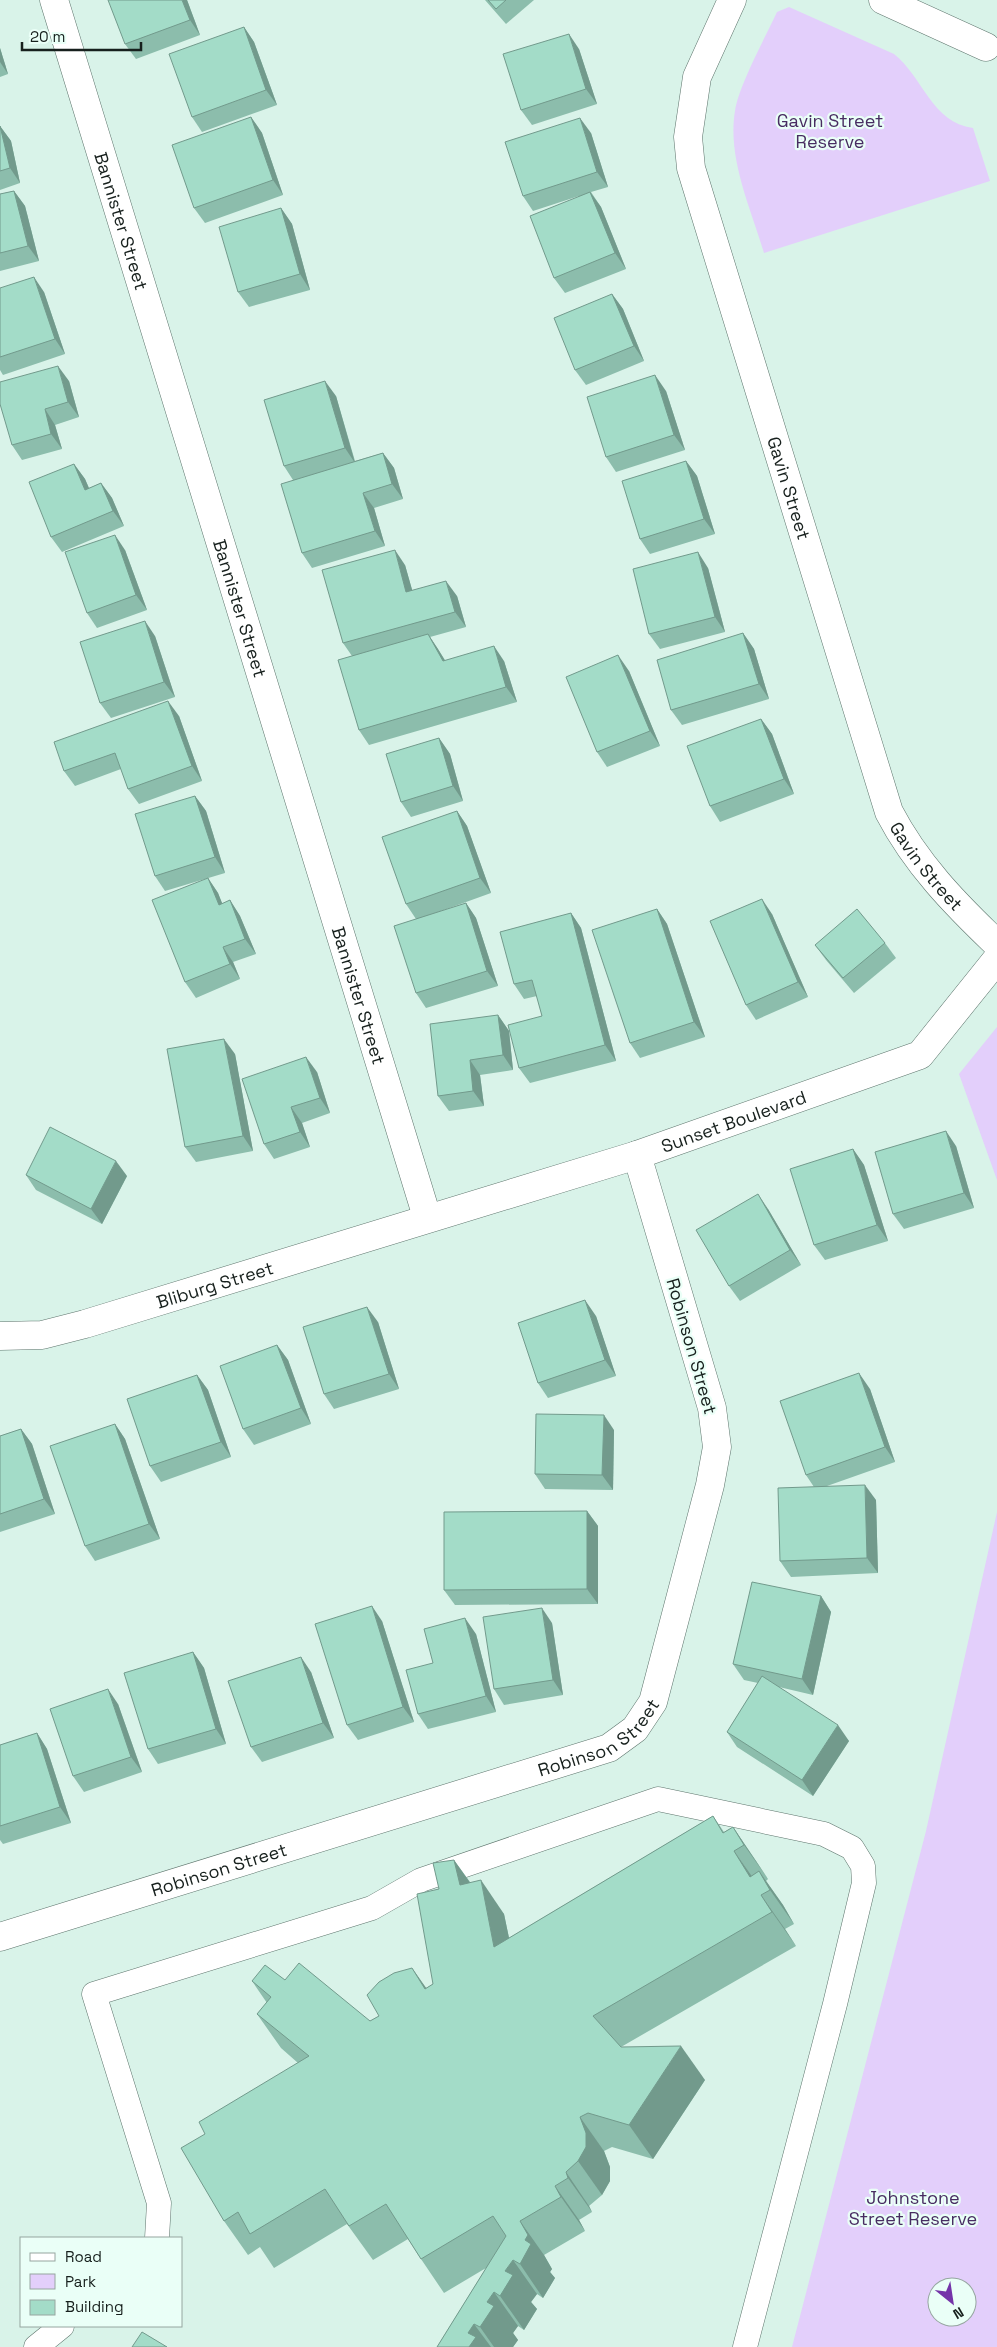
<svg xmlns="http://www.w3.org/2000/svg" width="997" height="2347" font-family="'Space Grotesk',sans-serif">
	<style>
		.green { fill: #e3cffb; fill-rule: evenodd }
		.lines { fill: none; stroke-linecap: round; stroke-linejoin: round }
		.service-casing { stroke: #5e756d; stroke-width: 25 }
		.minor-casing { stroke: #5e756d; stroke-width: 29 }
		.service { stroke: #fff; stroke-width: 24 }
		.minor { stroke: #fff; stroke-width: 28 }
		.wall { fill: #8cbdac }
		.shaded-wall { fill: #729a8c }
		.building { fill: #a3dcc8; stroke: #729a8c }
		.labels { text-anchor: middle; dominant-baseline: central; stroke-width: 4.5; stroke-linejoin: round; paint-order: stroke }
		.park-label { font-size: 18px; fill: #482d62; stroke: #eafff7 }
		.street-label { font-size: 18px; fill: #17201d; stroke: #eafff7 }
	</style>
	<rect width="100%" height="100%" fill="#d9f3e9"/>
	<!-- green -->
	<g class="green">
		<path d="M789 7 894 54C923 77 932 123 973 128L990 181 764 253C751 209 727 158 735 111 739 85 765 38 777 12Z"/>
		<path d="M997 1027V1180L959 1074Z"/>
		<path d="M997 1512V2347H792L926 1831ZM937 2287H967V2317H937Z"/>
	</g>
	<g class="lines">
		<!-- service casing -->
		<g class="service-casing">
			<g id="service">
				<path d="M157 2238 159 2203 94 1994 372 1908 421 1880 658 1799 824 1834 852 1848 863 1866 864 1883 835 2004 745 2347"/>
				<path d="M36 2347 62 2326"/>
			</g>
		</g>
		<!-- minor casing -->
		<g class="minor-casing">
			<g id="minor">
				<path id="s1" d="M54 0 427 1217"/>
				<path id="s2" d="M732 0 697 77 688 137 691 168 889 812C916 864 955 904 997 944"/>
				<path d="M883 0 986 47"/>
				<path id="s3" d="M0 1336 42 1335 85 1324 637 1155 920 1055 997 959"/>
				<path id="s4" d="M0 1937 609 1748 635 1729 653 1702 710 1485 717 1447 712 1408 637 1155"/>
			</g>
		</g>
		<!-- service -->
		<use href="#service" class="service"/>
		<!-- minor -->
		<use href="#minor" class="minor"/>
	</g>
	<!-- wall -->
	<g class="wall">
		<path d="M187 0 200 35 136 59 125 44Z"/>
		<path d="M485 0H534L506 24Z"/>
		<path d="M244 27 254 42 277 105 202 132 192 117Z"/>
		<path d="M0 48 8 74 0 77Z"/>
		<path d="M579 49 597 104 532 125 521 110Z"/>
		<path d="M251 117 262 133 283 195 205 223 194 208Z"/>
		<path d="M0 126 11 141 20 183 0 190Z"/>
		<path d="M591 133 608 187 591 192 601 207 626 269 565 293 554 278 579 196 533 211 523 196Z"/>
		<path d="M14 191 25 206 39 261 0 271V194Z"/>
		<path d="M281 208 292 224 310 290 249 307 238 292Z"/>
		<path d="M0 288 44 292 65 354 3 375 0 370Z"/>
		<path d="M612 294 623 309 644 361 586 385 575 370Z"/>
		<path d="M69 381 79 417 55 425 62 449 22 460 12 445Z"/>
		<path d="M666 391 685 450 616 472 606 457Z"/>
		<path d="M336 396 355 461 383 453 394 468 403 499 374 508 385 546 312 568 302 553 293 480 284 466Z"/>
		<path d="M686 461 697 476 715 534 650 554 640 539Z"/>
		<path d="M74 464 85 479 89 488 101 483 112 498 124 526 62 552 51 537Z"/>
		<path d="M125 550 147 610 97 628 87 613Z"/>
		<path d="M405 565 412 590 457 596 466 627 430 637 445 660 504 661 517 702 369 745 359 730 352 656 343 643Z"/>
		<path d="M708 568 725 632 660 649 649 634Z"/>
		<path d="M743 633 754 649 769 699 682 725 671 710Z"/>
		<path d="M155 636 175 697 111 718 100 703Z"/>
		<path d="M629 671 660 746 607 767 597 752Z"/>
		<path d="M179 716 202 781 139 804 128 789 121 769 75 786 64 771Z"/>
		<path d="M761 719 772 734 794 794 720 822 710 806Z"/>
		<path d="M439 738 450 754 463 801 411 817 401 802Z"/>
		<path d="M195 796 206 811 225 873 165 891 155 876Z"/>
		<path d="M457 811 467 826 491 893 430 915 466 903 476 918 498 986 426 1008 416 993V919L406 904Z"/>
		<path d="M208 878 218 893 222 904 230 900 240 916 256 954 233 962 240 979 196 998 185 982Z"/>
		<path d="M657 909 667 924 705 1037 640 1058 630 1043Z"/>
		<path d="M571 913 581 928 616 1061 530 1083 519 1068 542 1016 537 996 524 999 514 984Z"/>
		<path d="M772 914 808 997 756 1020 746 1005Z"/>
		<path d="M885 943 896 958 854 993 826 960 815 945Z"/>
		<path d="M498 1015 509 1031 513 1070 480 1075 484 1106 449 1111 438 1096Z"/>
		<path d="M235 1054 253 1151 196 1162 185 1147Z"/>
		<path d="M317 1072 330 1113 302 1123 310 1147 274 1159 264 1144Z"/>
		<path d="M956 1146 974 1208 904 1229 893 1214Z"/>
		<path d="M853 1149 864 1165 888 1241 825 1260 814 1245Z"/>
		<path d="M26 1175 127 1176 102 1224 36 1190Z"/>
		<path d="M768 1209 801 1265 740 1301 729 1286Z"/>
		<path d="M596 1316 616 1376 548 1398 538 1383Z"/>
		<path d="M378 1322 399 1389 334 1409 324 1394Z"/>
		<path d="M277 1345 288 1360 311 1424 254 1445 243 1429Z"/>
		<path d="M197 1375 208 1390 231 1457 161 1482 150 1466Z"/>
		<path d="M870 1389 895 1462 827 1486 876 1500 878 1573 791 1577 780 1561 814 1487 806 1475Z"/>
		<path d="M115 1424 125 1439 160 1539 95 1561 85 1546Z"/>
		<path d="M21 1429 32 1444 55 1514 0 1532V1436Z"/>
		<path d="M614 1430 613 1490 545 1489 535 1474Z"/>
		<path d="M587 1511 598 1526V1604L455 1605 444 1590Z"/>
		<path d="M821 1596 831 1612 813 1695 779 1687 849 1741 813 1796 737 1747 727 1732 758 1683 744 1680 733 1664Z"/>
		<path d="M382 1621 414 1722 358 1740 347 1725Z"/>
		<path d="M552 1623 563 1695 504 1705 494 1689Z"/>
		<path d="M476 1634 496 1712 428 1729 418 1714Z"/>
		<path d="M193 1652 204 1668 226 1744 158 1764 148 1749Z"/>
		<path d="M311 1672 334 1738 262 1762 251 1747Z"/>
		<path d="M118 1704 142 1772 84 1792 73 1776Z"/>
		<path d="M37 1733 47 1749 71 1823 3 1844 0 1840V1745Z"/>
		<path d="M713 1816 724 1832 733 1827 756 1861 768 1879 766 1881 783 1905 794 1924 785 1929 796 1946 621 2047 705 2080 653 2159 612 2147 604 2151 610 2167V2181L602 2195 589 2206 592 2212 579 2220 585 2231 544 2255 552 2269 550 2272 555 2278 543 2298 537 2294 531 2302 537 2309 524 2330 518 2326 513 2333 518 2340 513 2347H437L486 2268 444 2293 421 2259 408 2239 373 2260 347 2224 274 2268 260 2247 248 2255 224 2221 205 2134 298 2063 281 2048 257 2014 267 2003 252 1981 285 1980 370 2021 379 2016 412 1968 426 1988 433 1984 439 1889 454 1860 470 1882 504 1914 509 1938Z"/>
	</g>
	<!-- shaded-wall -->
	<g class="shaded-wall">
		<path d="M182 0H187L200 35 190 20Z"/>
		<path d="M244 27 254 42 277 105 266 90Z"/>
		<path d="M569 34 579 49 597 104 586 89Z"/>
		<path d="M0 48 8 74 0 62Z"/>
		<path d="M251 117 262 133 283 195 273 180Z"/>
		<path d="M580 118 591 133 608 187 597 172Z"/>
		<path d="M0 126 11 141 20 183 10 168Z"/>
		<path d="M14 191 25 206 39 261 28 246Z"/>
		<path d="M590 192 601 207 626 269 615 253Z"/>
		<path d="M281 208 292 224 310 290 300 274Z"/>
		<path d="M34 277 44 292 65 354 55 339Z"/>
		<path d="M612 294 623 309 644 361 634 346Z"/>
		<path d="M58 366 69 381 79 417 68 402Z"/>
		<path d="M655 375 666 391 685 450 674 435Z"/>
		<path d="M325 381 336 396 355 463 345 448Z"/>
		<path d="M45 409 55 425 62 449 51 434Z"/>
		<path d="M383 453 394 468 403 499 392 484Z"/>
		<path d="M686 461 697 476 715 534 704 519Z"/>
		<path d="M74 464 85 479 96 505 85 490Z"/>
		<path d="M101 483 112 498 124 526 113 511Z"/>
		<path d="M363 493 374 508 385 546 375 531Z"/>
		<path d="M115 535 125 550 147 610 136 595Z"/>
		<path d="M395 550 405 565 417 607 406 592Z"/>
		<path d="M698 552 708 568 725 632 715 617Z"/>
		<path d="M446 581 457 596 466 627 455 612Z"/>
		<path d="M145 621 155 636 175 697 164 682Z"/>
		<path d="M743 633 754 649 769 699 759 684Z"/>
		<path d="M428 634 438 649 454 676 443 661Z"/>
		<path d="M494 646 504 661 517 702 506 687Z"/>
		<path d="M618 655 629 671 660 746 650 731Z"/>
		<path d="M168 701 179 716 202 781 192 766Z"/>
		<path d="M761 719 772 734 794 794 784 779Z"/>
		<path d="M439 738 450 754 463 801 453 786Z"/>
		<path d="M195 796 206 811 225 873 215 857Z"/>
		<path d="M457 811 467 826 491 893 480 878Z"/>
		<path d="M208 878 218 893 229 920 219 905Z"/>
		<path d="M762 899 772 914 808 997 798 982Z"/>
		<path d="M230 900 240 916 256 954 245 939Z"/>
		<path d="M466 903 476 918 498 986 487 971Z"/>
		<path d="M657 909 667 924 705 1037 694 1022Z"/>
		<path d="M571 913 581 928 616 1061 605 1045Z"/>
		<path d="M223 947 233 962 240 979 230 964Z"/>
		<path d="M498 1015 509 1031 513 1070 503 1055Z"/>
		<path d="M224 1039 235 1054 253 1151 243 1136Z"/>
		<path d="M306 1057 317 1072 330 1113 320 1098Z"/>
		<path d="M470 1060 480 1075 484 1106 473 1091Z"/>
		<path d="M291 1107 302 1123 310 1147 300 1132Z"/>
		<path d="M946 1131 956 1146 974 1208 964 1193Z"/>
		<path d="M853 1149 864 1165 888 1241 877 1225Z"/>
		<path d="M116 1161 127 1176 102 1224 91 1209Z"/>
		<path d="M758 1194 768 1209 801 1265 790 1250Z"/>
		<path d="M585 1300 596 1316 616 1376 605 1360Z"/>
		<path d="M367 1307 378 1322 399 1389 389 1374Z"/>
		<path d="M277 1345 288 1360 311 1424 301 1408Z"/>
		<path d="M859 1373 870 1389 895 1462 885 1447Z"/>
		<path d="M197 1375 208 1390 231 1457 221 1442Z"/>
		<path d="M604 1415 614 1430 613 1490 602 1475Z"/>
		<path d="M115 1424 125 1439 160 1539 149 1524Z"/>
		<path d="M21 1429 32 1444 55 1514 44 1499Z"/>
		<path d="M865 1485 876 1500 878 1573 867 1558Z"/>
		<path d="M587 1511 598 1526V1604L587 1589Z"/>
		<path d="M821 1596 831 1612 813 1695 802 1679Z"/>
		<path d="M372 1606 382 1621 414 1722 403 1707Z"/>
		<path d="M542 1608 552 1623 563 1695 553 1680Z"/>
		<path d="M465 1618 476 1634 496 1712 486 1696Z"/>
		<path d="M193 1652 204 1668 226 1744 216 1729Z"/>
		<path d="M301 1657 311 1672 334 1738 323 1723Z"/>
		<path d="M108 1689 118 1704 142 1772 131 1757Z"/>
		<path d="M838 1725 849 1741 813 1796 802 1780Z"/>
		<path d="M37 1733 47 1749 71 1823 60 1807Z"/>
		<path d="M733 1827 756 1861 768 1879 744 1845Z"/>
		<path d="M734 1851 758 1885 750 1877Z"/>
		<path d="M454 1860 478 1894 460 1885Z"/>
		<path d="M759 1871 783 1905 794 1924 770 1890Z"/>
		<path d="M481 1880 504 1914 518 1981 494 1947Z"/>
		<path d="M761 1895 785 1929 796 1946 772 1912Z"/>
		<path d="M412 1968 436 2002 425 1989Z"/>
		<path d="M681 2046 705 2080 653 2159 629 2125Z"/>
		<path d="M580 2117 604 2151 610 2167V2181L602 2195 578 2161Z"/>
		<path d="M566 2172 589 2206 592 2212 568 2178Z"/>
		<path d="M555 2186 579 2220 585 2231 561 2197Z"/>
		<path d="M520 2221 544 2255 552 2269 550 2272 555 2278 543 2298 520 2264 525 2240Z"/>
		<path d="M513 2260 537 2294 531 2302 537 2309 524 2330 500 2296 505 2271Z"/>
		<path d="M494 2292 518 2326 513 2333 518 2340 513 2347H494L480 2327 487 2302Z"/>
		<path d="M474 2324 491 2347H469L468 2333Z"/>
	</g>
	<!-- building -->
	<g class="building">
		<path d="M108 0H182L190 20 125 44Z"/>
		<path d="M488 0H506L496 9Z"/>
		<path d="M244 27 266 90 192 117 169 54Z"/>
		<path d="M569 34 586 89 521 110 503 54Z"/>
		<path d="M251 117 273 180 194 208 172 145Z"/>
		<path d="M580 118 597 172 523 196 505 142Z"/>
		<path d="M0 126 10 168 0 171Z"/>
		<path d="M14 191 28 246 0 253V194Z"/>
		<path d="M590 192 615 253 554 278 530 216Z"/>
		<path d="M281 208 300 274 238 292 219 227Z"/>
		<path d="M34 277 55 339 0 357V288Z"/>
		<path d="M612 294 634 346 575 370 554 318Z"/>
		<path d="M58 366 68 402 45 409 51 434 12 445 0 404V382Z"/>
		<path d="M655 375 674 435 606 457 587 397Z"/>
		<path d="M325 381 345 448 284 466 264 400Z"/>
		<path d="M383 453 392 484 363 493 375 531 302 553 281 484Z"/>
		<path d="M686 461 704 519 640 539 622 481Z"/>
		<path d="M74 464 85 490 101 483 113 511 51 537 29 482Z"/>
		<path d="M115 535 136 595 87 613 65 552Z"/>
		<path d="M395 550 406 592 446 581 455 612 343 643 322 570Z"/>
		<path d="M698 552 715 617 649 634 633 569Z"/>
		<path d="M145 621 164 682 100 703 80 642Z"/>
		<path d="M743 633 759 684 671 710 657 660Z"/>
		<path d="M428 634 443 661 494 646 506 687 359 730 338 660Z"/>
		<path d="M618 655 650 731 597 752 566 677Z"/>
		<path d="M168 701 192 766 128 789 115 753 64 771 54 742Z"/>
		<path d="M761 719 784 779 710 806 687 746Z"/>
		<path d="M439 738 453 786 401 802 386 754Z"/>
		<path d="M195 796 215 857 155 876 135 814Z"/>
		<path d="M457 811 480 878 406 904 382 837Z"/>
		<path d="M208 878 219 905 230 900 245 939 223 947 230 964 185 982 152 900Z"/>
		<path d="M762 899 798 982 746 1005 710 921Z"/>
		<path d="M466 903 487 971 416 993 394 926Z"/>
		<path d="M657 909 694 1022 630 1043 592 930Z"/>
		<path d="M857 909 885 943 843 978 815 945Z"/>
		<path d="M571 913 605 1045 519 1068 508 1025 542 1016 532 980 514 984 500 932Z"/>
		<path d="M498 1015 503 1055 470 1060 473 1091 438 1096 430 1024Z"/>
		<path d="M224 1039 243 1136 185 1147 167 1049Z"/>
		<path d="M306 1057 320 1098 291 1107 300 1132 264 1144 242 1079Z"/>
		<path d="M50 1127 116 1161 91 1209 26 1175Z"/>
		<path d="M946 1131 964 1193 893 1214 875 1152Z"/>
		<path d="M853 1149 877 1225 814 1245 790 1169Z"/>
		<path d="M758 1194 790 1250 729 1286 696 1230Z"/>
		<path d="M585 1300 605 1360 538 1383 518 1323Z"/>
		<path d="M367 1307 389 1374 324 1394 303 1327Z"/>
		<path d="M277 1345 301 1408 243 1429 220 1366Z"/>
		<path d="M859 1373 885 1447 806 1475 780 1401Z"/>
		<path d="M197 1375 221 1442 150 1466 127 1399Z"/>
		<path d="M536 1414 604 1415 602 1475 535 1474Z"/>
		<path d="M115 1424 149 1524 85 1546 50 1446Z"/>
		<path d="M21 1429 44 1499 0 1514V1436Z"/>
		<path d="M865 1485 867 1558 780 1561 778 1488Z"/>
		<path d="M587 1511V1589L444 1590V1512Z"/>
		<path d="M752 1582 821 1596 802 1679 733 1664Z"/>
		<path d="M372 1606 403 1707 347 1725 315 1624Z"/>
		<path d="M542 1608 553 1680 494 1689 483 1617Z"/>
		<path d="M465 1618 486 1696 418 1714 406 1670 433 1663 424 1629Z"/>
		<path d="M193 1652 216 1729 148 1749 124 1673Z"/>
		<path d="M301 1657 323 1723 251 1747 228 1681Z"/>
		<path d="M762 1676 838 1725 802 1780 727 1732Z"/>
		<path d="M108 1689 131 1757 73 1776 50 1709Z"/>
		<path d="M37 1733 60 1807 0 1826V1745Z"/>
		<path d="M713 1816 723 1833 733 1827 744 1845 734 1851 750 1877 759 1871 770 1890 761 1895 772 1912 593 2016 621 2047 681 2046 629 2125 588 2113 580 2117 586 2133V2147L578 2161 566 2172 568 2178 555 2186 561 2197 520 2221 528 2235 525 2240 531 2244 520 2264 513 2260 505 2271 513 2275 500 2296 494 2292 487 2302 494 2306 480 2327 474 2324 468 2333 476 2337 469 2347H437L506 2236 493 2216 421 2259 386 2204 349 2226 325 2189 250 2234 238 2212 224 2221 181 2148 205 2134 199 2122 309 2056 257 2014 271 1997 252 1981 265 1965 285 1980 299 1963 370 2021 379 2016 367 1995 379 1982 394 1973 412 1968 425 1989 433 1984 417 1894 439 1889 433 1863 454 1860 460 1885 481 1880 494 1947Z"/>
		<path d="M142 2332 167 2347H132Z"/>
	</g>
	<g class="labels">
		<!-- park labels -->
		<g class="park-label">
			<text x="830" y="120">Gavin Street<tspan x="830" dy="21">Reserve</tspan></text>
			<text x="913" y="2197">Johnstone<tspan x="913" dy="21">Street Reserve</tspan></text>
		</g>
		<!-- street labels -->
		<g class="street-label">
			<text stroke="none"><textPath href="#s1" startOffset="231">Bannister Street</textPath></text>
			<text stroke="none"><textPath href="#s2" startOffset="511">Gavin Street</textPath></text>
			<text stroke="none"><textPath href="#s1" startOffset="636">Bannister Street</textPath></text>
			<text stroke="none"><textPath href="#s2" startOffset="916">Gavin Street</textPath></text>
			<text stroke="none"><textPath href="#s1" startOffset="1041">Bannister Street</textPath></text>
			<text stroke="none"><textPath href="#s3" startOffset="766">Sunset Boulevard</textPath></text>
			<text stroke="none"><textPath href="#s3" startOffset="222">Bliburg Street</textPath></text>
			<text transform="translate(692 1346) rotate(74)">Robinson Street</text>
			<text stroke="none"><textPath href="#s4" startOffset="634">Robinson Street</textPath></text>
			<text stroke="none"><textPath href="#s4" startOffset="229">Robinson Street</textPath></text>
		</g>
	</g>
	<!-- legend -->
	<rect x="20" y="2237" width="162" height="90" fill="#eafff7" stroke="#96a6a0"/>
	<rect x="30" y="2253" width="25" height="8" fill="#ffffff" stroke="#96a6a0"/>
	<text x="65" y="2262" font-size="15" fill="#17201d">Road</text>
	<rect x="30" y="2274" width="25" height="15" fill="#e3cffb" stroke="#96a6a0"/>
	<text x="65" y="2287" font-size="15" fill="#17201d">Park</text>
	<rect x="30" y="2300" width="25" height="15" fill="#a3dcc8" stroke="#96a6a0"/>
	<text x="65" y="2312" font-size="15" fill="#17201d">Building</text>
	<!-- north arrow -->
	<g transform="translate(952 2302) rotate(150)"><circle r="24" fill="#eafff7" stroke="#96a6a0"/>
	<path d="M0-4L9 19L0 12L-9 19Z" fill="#7434a9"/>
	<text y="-8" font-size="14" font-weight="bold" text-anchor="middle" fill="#17201d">N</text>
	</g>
	<!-- scale -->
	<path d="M22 42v8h119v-8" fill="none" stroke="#17201d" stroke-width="2.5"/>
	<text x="30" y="42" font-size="15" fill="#17201d" stroke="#eafff7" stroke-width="4" paint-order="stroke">20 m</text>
</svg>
